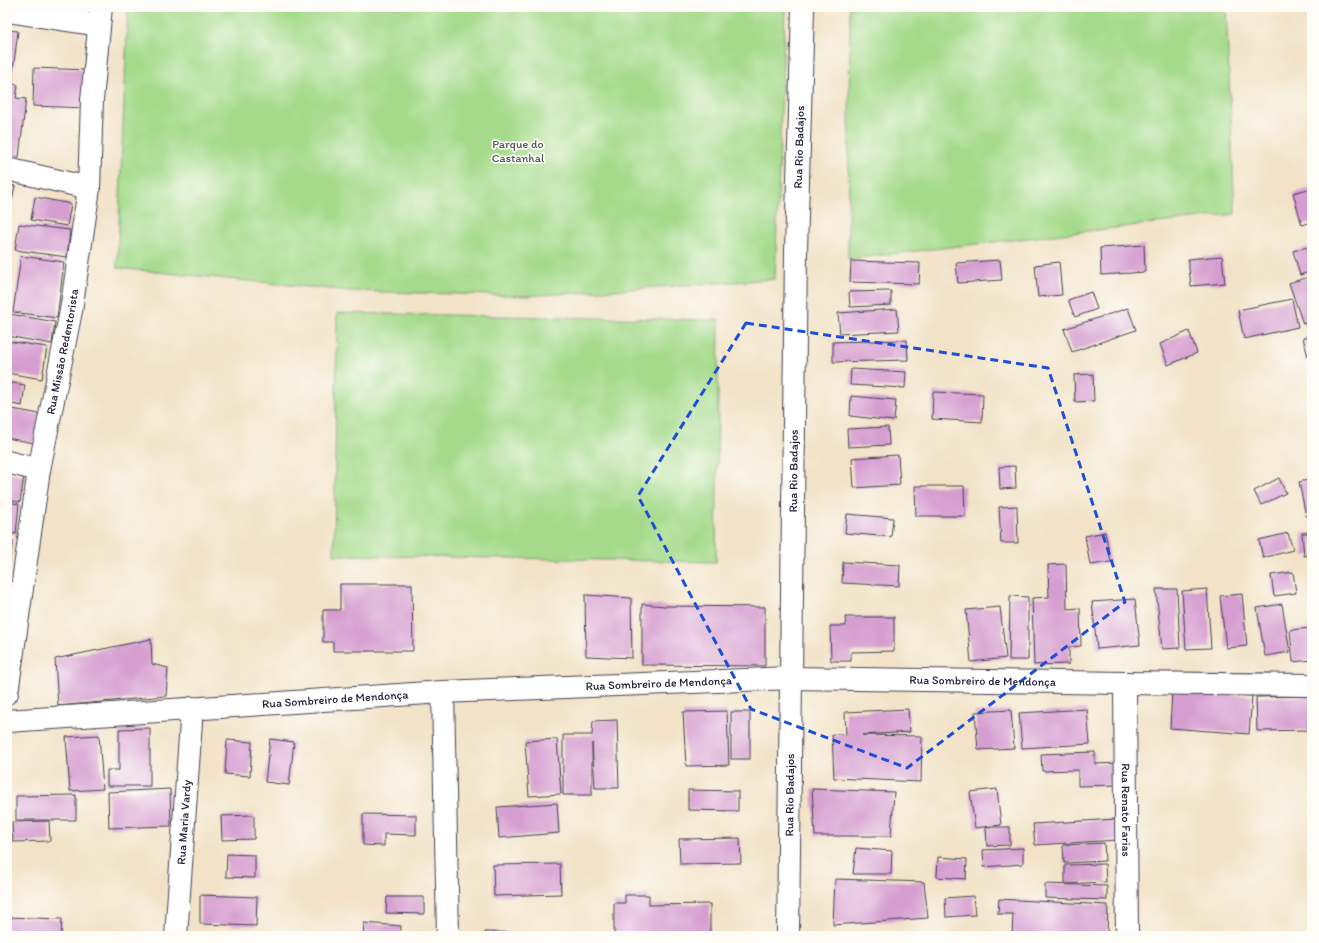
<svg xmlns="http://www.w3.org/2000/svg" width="1319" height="943" font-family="Itim,sans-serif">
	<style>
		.green { fill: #a4da8a; stroke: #637e62 }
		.building { fill: #d69ed0 }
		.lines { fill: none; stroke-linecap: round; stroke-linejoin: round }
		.minor-casing { stroke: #413f50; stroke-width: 24 }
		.tertiary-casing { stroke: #413f50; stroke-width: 24 }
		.minor { stroke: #fff; stroke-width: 22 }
		.tertiary { stroke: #fff; stroke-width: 22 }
		.marked { fill: none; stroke: #1d4ed8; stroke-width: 3; stroke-dasharray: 8 5; stroke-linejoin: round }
		.labels { text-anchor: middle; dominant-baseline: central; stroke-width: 3.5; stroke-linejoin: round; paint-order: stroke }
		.park-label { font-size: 12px; fill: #495953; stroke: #fdfcf7 }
		.street-label { font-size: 12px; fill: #22223b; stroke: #fdfcf7 }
	</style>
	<rect width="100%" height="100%" fill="#fdfcf7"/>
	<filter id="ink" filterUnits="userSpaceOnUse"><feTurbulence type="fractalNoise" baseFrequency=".025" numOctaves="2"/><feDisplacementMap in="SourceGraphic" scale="8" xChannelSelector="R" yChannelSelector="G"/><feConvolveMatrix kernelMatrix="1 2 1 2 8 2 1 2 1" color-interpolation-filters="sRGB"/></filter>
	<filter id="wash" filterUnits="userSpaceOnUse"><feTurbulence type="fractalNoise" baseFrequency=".012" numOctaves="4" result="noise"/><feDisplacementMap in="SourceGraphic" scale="16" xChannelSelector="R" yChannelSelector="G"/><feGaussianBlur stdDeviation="0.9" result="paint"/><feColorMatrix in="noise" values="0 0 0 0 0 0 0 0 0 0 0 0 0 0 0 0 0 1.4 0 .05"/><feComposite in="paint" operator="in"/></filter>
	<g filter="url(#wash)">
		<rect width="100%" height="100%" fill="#f2e3c8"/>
		<!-- green -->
		<g class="green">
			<path d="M128 7H785L775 279 527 296 351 291 117 268Z"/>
			<path d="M850 7H1226L1235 214 848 259Z"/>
			<path d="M337 313 719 320 716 562 334 555Z"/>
		</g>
		<g id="blocks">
			<!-- building -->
			<g class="building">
				<path d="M7 30 18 31 12 79 7 78Z"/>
				<path d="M34 68 87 70 86 108 33 106Z"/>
				<path d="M7 83 18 85 16 98 26 99 19 157 7 156Z"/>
				<path d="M7 185 15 186 8 220 7 219Z"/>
				<path d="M1312 188V222L1302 225 1293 193Z"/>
				<path d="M35 197 71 204 67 226 31 220Z"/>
				<path d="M19 224 70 230 67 257 15 250Z"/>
				<path d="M1144 245 1145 272 1101 275 1100 248Z"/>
				<path d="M1312 246V271L1300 275 1293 251Z"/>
				<path d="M21 256 64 262 57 318 13 312Z"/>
				<path d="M1222 256 1225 283 1191 286 1188 259Z"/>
				<path d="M1000 260 1002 280 958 283 956 263Z"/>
				<path d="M851 261 920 263 919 284 850 282Z"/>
				<path d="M1059 262 1062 295 1038 297 1035 265Z"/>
				<path d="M1312 276V321L1303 324 1289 283Z"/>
				<path d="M891 291V305L850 307 849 292Z"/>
				<path d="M1091 292 1097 309 1075 317 1068 300Z"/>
				<path d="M1292 299 1298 327 1244 339 1238 310Z"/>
				<path d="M1128 308 1136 330 1072 352 1064 329Z"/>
				<path d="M897 309 899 331 840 334 838 313Z"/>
				<path d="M10 314 55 322 52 344 7 336Z"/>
				<path d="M1189 331 1197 353 1168 365 1160 344Z"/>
				<path d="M1312 335V367L1311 368 1303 338Z"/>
				<path d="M907 340 908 360 833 362V342Z"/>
				<path d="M7 341 47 347 42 379 7 373Z"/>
				<path d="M851 369 906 372 905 388 850 385Z"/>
				<path d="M1093 374 1094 401 1075 402 1074 375Z"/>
				<path d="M7 382 25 385 22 406 7 403Z"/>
				<path d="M933 392 983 394 982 422 932 419Z"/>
				<path d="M851 396 896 400 894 421 850 416Z"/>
				<path d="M7 408 40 414 34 443 7 438Z"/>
				<path d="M888 427 889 445 848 447 847 429Z"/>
				<path d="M898 455 900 485 854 488 852 458Z"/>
				<path d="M1015 466 1016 488 1000 489 999 467Z"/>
				<path d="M7 473 24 476 20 502 7 500Z"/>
				<path d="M1279 478 1286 493 1261 505 1254 491Z"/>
				<path d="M1312 479V514L1306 516 1299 482Z"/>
				<path d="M915 486H964L965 516H916Z"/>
				<path d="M7 502 19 504 16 534 7 533Z"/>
				<path d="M1017 506 1018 543H1001L999 507Z"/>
				<path d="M847 514 893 518 891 537 845 533Z"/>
				<path d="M1105 532 1111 562 1090 565 1085 536Z"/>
				<path d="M1288 533 1293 550 1263 558 1259 540Z"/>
				<path d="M1302 533H1312V555L1304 556Z"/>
				<path d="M7 540 13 541 9 562H7Z"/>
				<path d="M843 562 900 565 899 586 842 583Z"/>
				<path d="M1066 564 1067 609 1080 608 1081 646 1069 647V664L1034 665 1032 598 1049 597 1048 565Z"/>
				<path d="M1293 572 1296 593 1274 596 1271 575Z"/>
				<path d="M340 584H412L413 651H333V642H323V610H340Z"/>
				<path d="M1156 589H1177L1180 648 1162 649Z"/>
				<path d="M1207 589 1211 648 1186 649 1182 591Z"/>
				<path d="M1242 594 1247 646 1226 648 1220 596Z"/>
				<path d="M585 595 631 598 632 658 586 656Z"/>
				<path d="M1010 596 1028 597V660H1009Z"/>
				<path d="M1135 599 1140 645 1097 649 1092 602Z"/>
				<path d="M642 604 665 606 765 607V666L642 665Z"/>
				<path d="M1282 604 1290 652 1265 656 1257 608Z"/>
				<path d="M1000 607 1006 658 971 662 966 610Z"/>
				<path d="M845 617H894V651L851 652V661H831L830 626H846Z"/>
				<path d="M1312 628V660L1293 662 1290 630Z"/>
				<path d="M151 639 152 664 168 668 166 696 58 706 55 659Z"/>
				<path d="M1172 691 1252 696 1249 734 1170 728Z"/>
				<path d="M1312 696V730L1257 731 1256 697Z"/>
				<path d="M908 709 910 732 862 735 922 736 921 782 834 778 832 734 846 735 845 712Z"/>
				<path d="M1087 709 1090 744 1022 748 1019 713Z"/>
				<path d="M1011 710 1014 748 978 750 975 712Z"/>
				<path d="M727 711 729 765 686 766 683 712Z"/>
				<rect x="731" y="712" width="19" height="47"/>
				<path d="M617 720 619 788H595L592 743V795H563V735H592L593 721Z"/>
				<path d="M150 728V786H107V770H119V729Z"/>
				<path d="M99 735 103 789 70 791 66 737Z"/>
				<path d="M270 739 294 742 289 785 265 782Z"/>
				<path d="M557 739 561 794 529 796 525 741Z"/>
				<path d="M227 740 252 742 250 776 225 774Z"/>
				<path d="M1095 752V764L1119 763 1120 785 1078 786V770L1042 771 1041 754Z"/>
				<path d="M170 789 171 826 109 828 108 792Z"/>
				<path d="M812 789 894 792 891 836H815Z"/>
				<path d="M997 789 1001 825 975 828 970 792Z"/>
				<path d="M688 790 738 791V811L688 810Z"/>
				<path d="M76 795V820H16V796Z"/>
				<path d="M557 803 559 833 499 838 497 807Z"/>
				<path d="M363 814 416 815V835L384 834V846L363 845Z"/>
				<path d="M254 815V839L222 840 221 816Z"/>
				<path d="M1117 819 1118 840 1035 845 1033 824Z"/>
				<path d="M49 821 50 841 13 842 12 822Z"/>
				<path d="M986 827H1010V845L987 846Z"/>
				<path d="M740 838 741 863 680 864 679 839Z"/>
				<path d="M1104 843 1105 861 1064 863 1063 845Z"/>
				<path d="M856 848 892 851 891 874H853Z"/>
				<path d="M1023 848V864L984 867 983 850Z"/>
				<path d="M227 854 255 855V878L226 877Z"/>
				<path d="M938 857 967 859 966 879 937 877Z"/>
				<path d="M560 864 561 894 494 896 493 865Z"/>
				<path d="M1105 864 1106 882 1065 884V865Z"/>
				<path d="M835 879 924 882 928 918 833 925Z"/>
				<path d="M1045 884 1107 886V900L1045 898Z"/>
				<path d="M200 895 257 897 256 926 200 924Z"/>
				<path d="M625 895H649V905L710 904V936H614V903H625Z"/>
				<path d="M973 896 975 915 946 917 945 898Z"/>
				<path d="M387 897H424V914L386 913Z"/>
				<path d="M999 899 1108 905 1107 936H1012L1013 914H998Z"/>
				<path d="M7 917 62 919 61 936H7Z"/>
				<path d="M364 923 401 926 400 936H363Z"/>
				<path d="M485 932 533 933V936H485Z"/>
			</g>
		</g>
	</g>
	<g filter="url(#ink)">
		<use href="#blocks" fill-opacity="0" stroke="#413f50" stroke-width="1"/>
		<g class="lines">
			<!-- minor casing -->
			<g class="minor-casing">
				<g id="minor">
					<path d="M7 11 99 25"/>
					<path d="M7 169 89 188"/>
					<path d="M7 462 39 470"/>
					<path id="s1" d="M1125 683 1127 936"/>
					<path d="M443 692 448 936"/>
					<path id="s2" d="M176 936 192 708"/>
					<path id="s3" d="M788 936 796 251 803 7"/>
				</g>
			</g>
			<!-- tertiary casing -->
			<g class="tertiary-casing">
				<g id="tertiary">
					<path id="s4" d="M7 693 39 470 71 311 89 188 92 100 101 7"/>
					<path id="s5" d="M7 721 443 692 791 678 1125 683 1312 685"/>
				</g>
			</g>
			<!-- minor -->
			<use href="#minor" class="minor"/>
			<!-- tertiary -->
			<use href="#tertiary" class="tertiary"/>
		</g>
	</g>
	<!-- marked area -->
	<path class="marked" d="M746 323 1048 368 1125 602 907 768 751 709 638 496Z"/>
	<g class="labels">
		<!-- park labels -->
		<g class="park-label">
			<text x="518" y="144">Parque do<tspan x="518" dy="14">Castanhal</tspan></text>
		</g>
		<!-- street labels -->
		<g class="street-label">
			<text stroke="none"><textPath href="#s3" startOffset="789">Rua Rio Badajos</textPath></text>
			<text stroke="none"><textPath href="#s4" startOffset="346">Rua Missão Redentorista</textPath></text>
			<text stroke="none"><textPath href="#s3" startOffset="465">Rua Rio Badajos</textPath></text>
			<text stroke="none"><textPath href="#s5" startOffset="977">Rua Sombreiro de Mendonça</textPath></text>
			<text stroke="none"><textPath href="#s5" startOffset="653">Rua Sombreiro de Mendonça</textPath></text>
			<text stroke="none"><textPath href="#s5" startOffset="329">Rua Sombreiro de Mendonça</textPath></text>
			<text stroke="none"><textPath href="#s3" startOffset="141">Rua Rio Badajos</textPath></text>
			<text stroke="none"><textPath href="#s1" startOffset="127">Rua Renato Farias</textPath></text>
			<text stroke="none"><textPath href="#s2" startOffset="114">Rua Maria Vardy</textPath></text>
		</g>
	</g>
	<!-- margin -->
	<rect width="1319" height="943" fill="none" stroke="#fdfcf7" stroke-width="24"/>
</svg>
